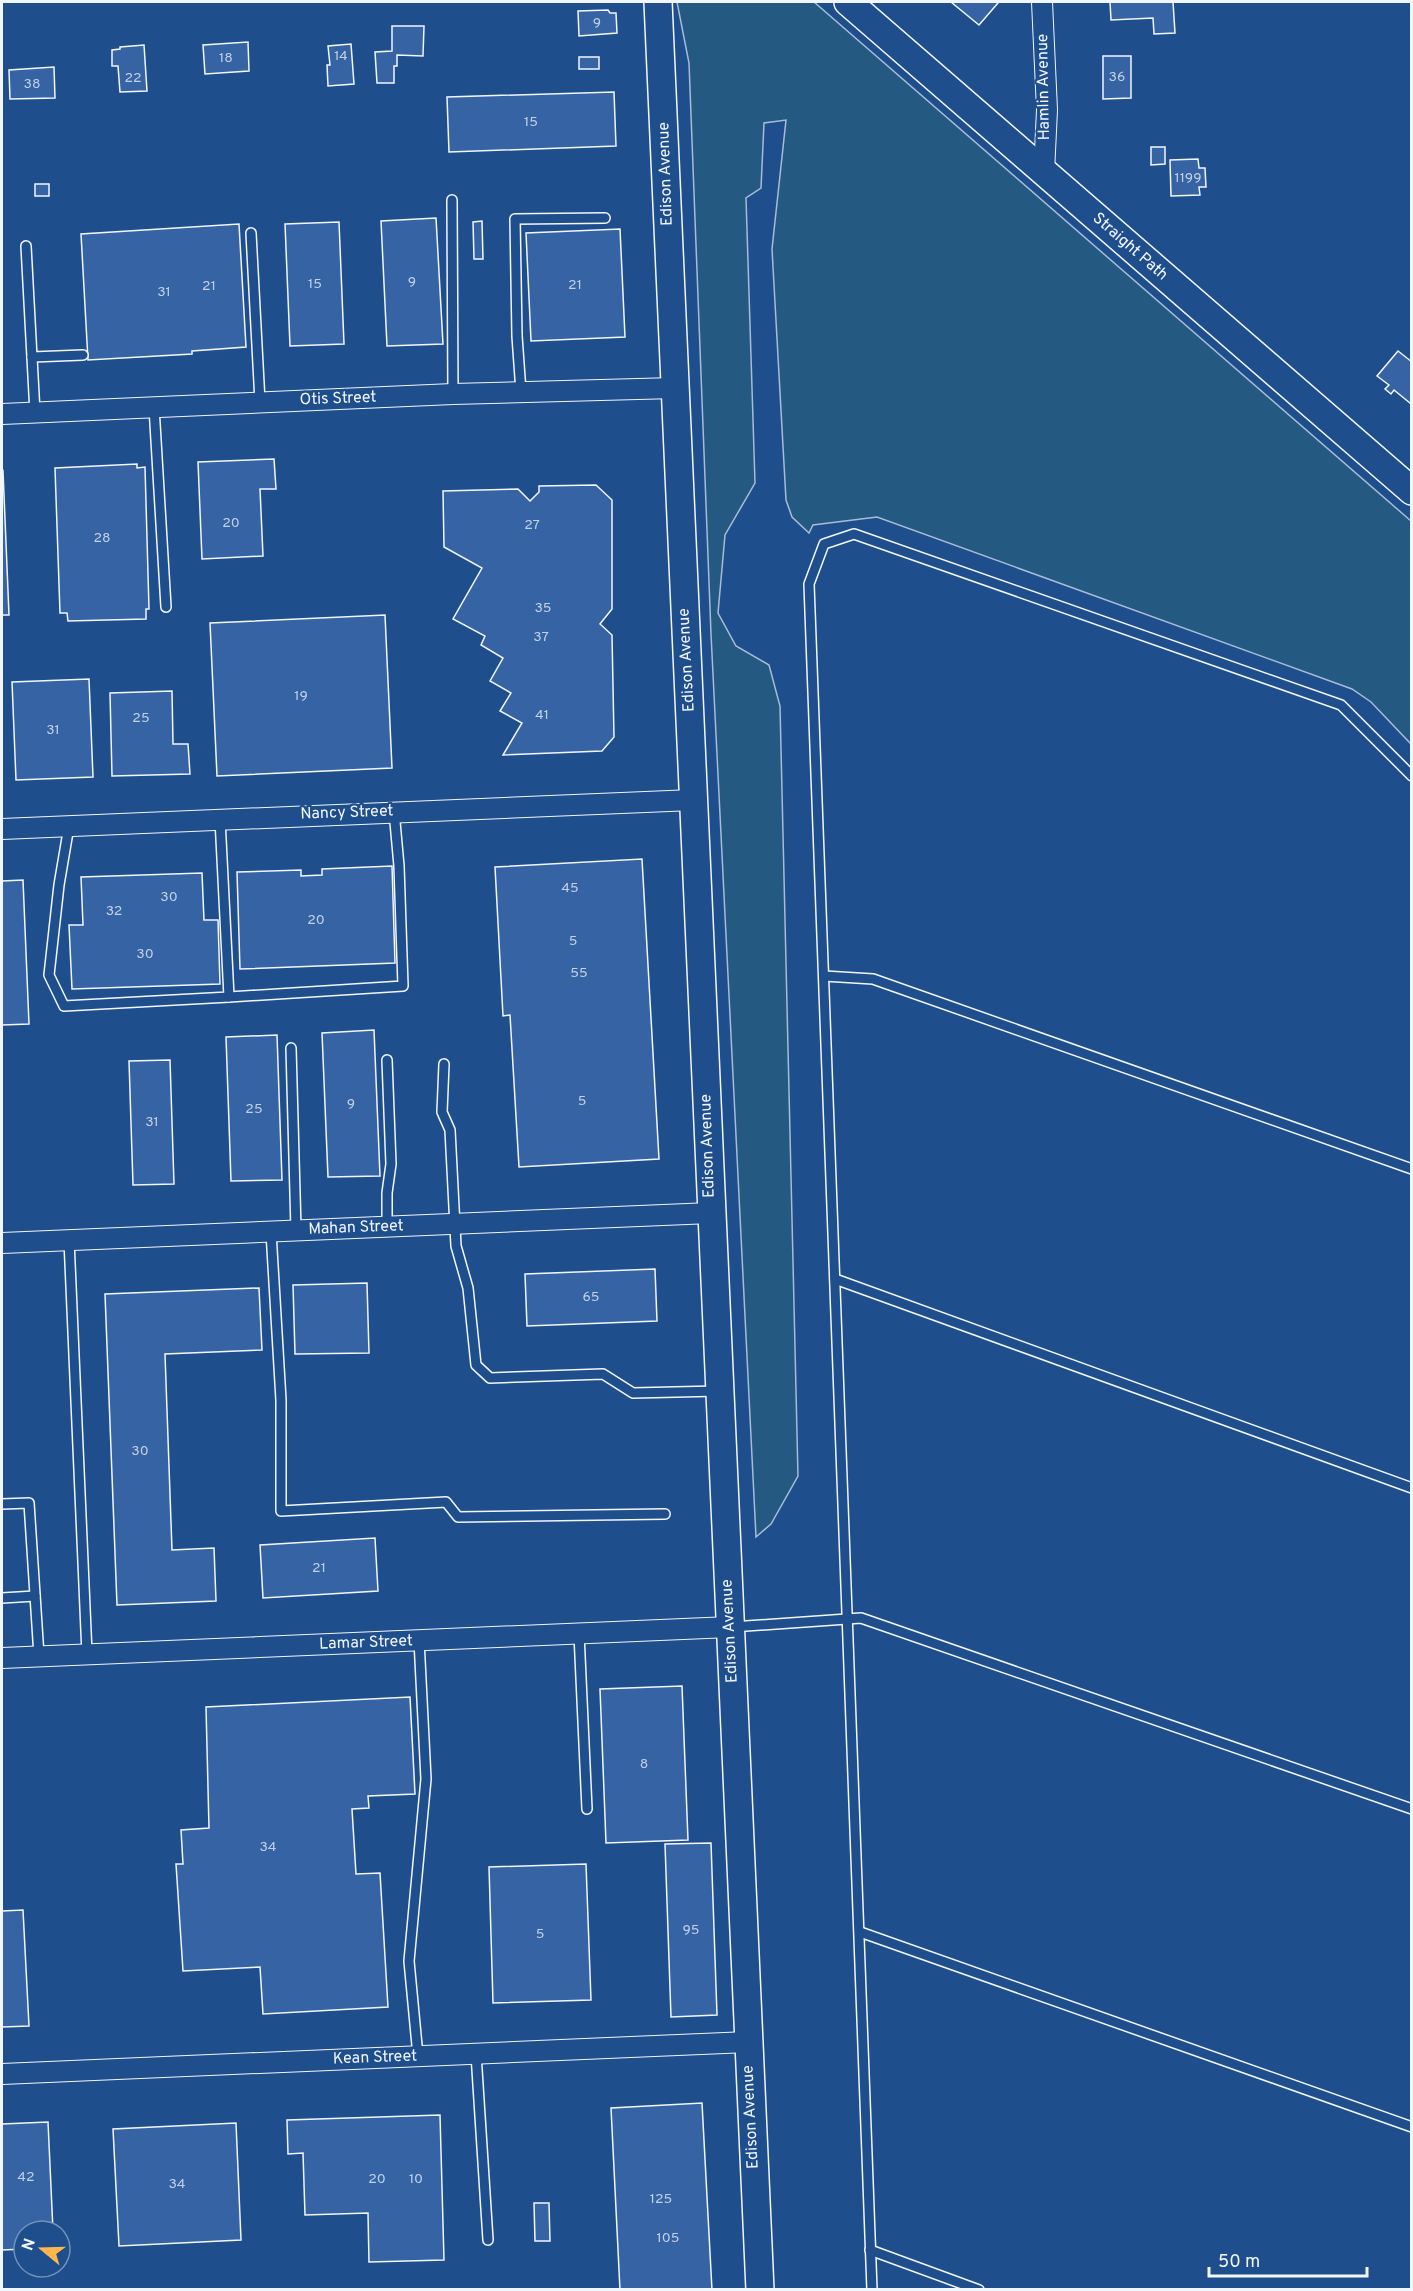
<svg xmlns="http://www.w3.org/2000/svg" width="1413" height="2291" font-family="Overpass,sans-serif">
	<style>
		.green { fill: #245a82; stroke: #a8bbd7; stroke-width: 1.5 }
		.building { fill: #3563a3; stroke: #f2f6ff; stroke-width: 1.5 }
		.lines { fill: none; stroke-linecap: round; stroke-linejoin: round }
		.lane-casing { stroke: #f2f6ff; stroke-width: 12 }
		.street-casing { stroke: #f2f6ff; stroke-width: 22 }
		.secondary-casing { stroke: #f2f6ff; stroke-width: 30 }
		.lane { stroke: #1f4e8c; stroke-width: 9 }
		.street { stroke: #1f4e8c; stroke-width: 20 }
		.secondary { stroke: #1f4e8c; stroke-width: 27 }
		.labels { text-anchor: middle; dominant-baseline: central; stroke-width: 4.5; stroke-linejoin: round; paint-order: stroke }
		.number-label { font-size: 14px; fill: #c3d1e8 }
		.street-label { font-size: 16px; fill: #f2f6ff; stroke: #1f4e8c }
	</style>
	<rect width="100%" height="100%" fill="#1f4e8c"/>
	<!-- green -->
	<path class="green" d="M677 2H814L1411 521V744L1371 702 1352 689 877 517 813 525 809 533 792 517 786 500 772 249 786 120 764 123 761 188 746 198 755 483 725 535 718 613 736 646 769 665 780 706 798 1476 771 1524 756 1537 711 634 689 63Z"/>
	<!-- building -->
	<g class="building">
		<path d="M951 2H996L998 3 979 25Z"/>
		<path d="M1110 2H1173L1175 33 1154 34 1153 18 1111 20Z"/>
		<path d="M608 10 610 13H616L617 33 579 36 578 11Z"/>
		<path d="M392 26H424L423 56 397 55V66H394V83H377L375 52 392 51Z"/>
		<path d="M248 42 249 71 205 74 203 45Z"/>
		<path d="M351 44 354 84 328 86 327 65H330L328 46Z"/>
		<path d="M144 45 147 91 120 92 118 66H112V50L120 49V47Z"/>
		<path d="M1103 56H1131V98L1103 99Z"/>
		<rect x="579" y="57" width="20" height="12"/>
		<path d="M54 67 55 98 10 99 9 70Z"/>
		<path d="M614 92 616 146 449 152 447 97Z"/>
		<path d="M1151 147H1165V164L1151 165Z"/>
		<path d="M1198 159 1199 168H1205L1206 187H1199L1200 195 1171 196 1170 160Z"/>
		<rect x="35" y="184" width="14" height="12"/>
		<path d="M436 218 443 344 387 346 381 221Z"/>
		<path d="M482 221 483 259H474L473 222Z"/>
		<path d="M339 222 344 344 290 346 285 224Z"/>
		<path d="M239 224 246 347 192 351V354L88 360 81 234Z"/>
		<path d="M620 229 625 337 531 341 526 233Z"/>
		<path d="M1398 351 1412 362V401L1410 403 1394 390 1391 394 1385 389 1389 385 1377 376Z"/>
		<path d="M274 459 276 489H260L263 556 202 559 198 462Z"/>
		<path d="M137 464V468L145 467 149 609H146V619L68 621 67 613H60L55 468Z"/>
		<path d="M3 471 9 615H2V472Z"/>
		<path d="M596 485 612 500V609L600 624 612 635 614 737 602 751 503 755 522 723 500 711 511 693 490 681 503 658 481 645 485 636 453 619 482 568 444 547 443 491 518 489 530 501 539 492V486Z"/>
		<path d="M385 615 392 768 217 776 210 623Z"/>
		<path d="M89 679 93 777 16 780 12 682Z"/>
		<path d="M172 691 173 744H188L190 774 112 776 110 693Z"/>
		<path d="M642 859 659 1159 519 1167 510 1015 503 1016 495 867Z"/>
		<path d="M392 866 395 963 240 969 237 872 301 870V876L322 875V869Z"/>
		<path d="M202 873 204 920H218L220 984 72 989 69 925H83L81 877Z"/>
		<path d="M23 880 29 1024 2 1025V881Z"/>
		<path d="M374 1030 380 1176 328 1177 322 1033Z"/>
		<path d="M277 1035 282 1180 231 1181 226 1037Z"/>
		<path d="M170 1060 174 1184 133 1185 129 1061Z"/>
		<path d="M655 1269 657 1321 527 1326 525 1274Z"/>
		<path d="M367 1283 369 1353 295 1354 293 1285Z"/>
		<path d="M259 1288 262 1350 165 1354 172 1550 214 1548 216 1601 117 1605 105 1294Z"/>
		<path d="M375 1538 378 1591 263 1598 260 1545Z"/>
		<path d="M682 1686 688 1840 606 1843 600 1689Z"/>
		<path d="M410 1697 415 1794 368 1796 369 1808 352 1809 356 1874 380 1873 388 2007 263 2014 260 1967 183 1971 176 1864H183L181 1830 209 1828 206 1707Z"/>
		<path d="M711 1843 717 2015 671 2017 665 1844Z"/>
		<path d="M586 1864 591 2000 493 2003 489 1867Z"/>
		<path d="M23 1910 29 2026 2 2027V1911Z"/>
		<path d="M702 2103 712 2290H620L611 2108Z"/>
		<path d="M440 2115 444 2260 369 2262 368 2213 305 2215 303 2153 288 2154 287 2120Z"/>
		<path d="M48 2122 53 2231H24V2249L2 2250V2124Z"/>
		<path d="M236 2123 241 2240 119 2246 113 2129Z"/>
		<path d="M534 2203H549L550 2241H535Z"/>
	</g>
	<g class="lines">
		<!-- lane casing -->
		<g class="lane-casing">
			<g id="lane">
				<path d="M452 200 453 394"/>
				<path d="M251 233 260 402"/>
				<path d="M26 246 35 413"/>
				<path d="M32 357 83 355"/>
				<path d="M521 392 517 336 515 219 605 218"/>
				<path d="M154 407 166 607"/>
				<path d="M69 826 59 885 49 975 64 1006 229 997 220 819"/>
				<path d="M824 976 873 979 1412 1169"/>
				<path d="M229 997 403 986 399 866 394 811"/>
				<path d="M291 1048 296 1230"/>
				<path d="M444 1064 442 1112 450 1130 456 1246 468 1288 476 1365 490 1378 603 1374 633 1393 718 1391"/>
				<path d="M387 1227V1193L391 1164 387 1060"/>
				<path d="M271 1232 281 1400V1511L446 1502 458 1517 665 1514"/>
				<path d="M69 1240 87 1654"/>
				<path d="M835 1279 1412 1488"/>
				<path d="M2 1504 29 1503 39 1656"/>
				<path d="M2 1598 35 1596"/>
				<path d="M732 1627 861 1618 1412 1809"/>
				<path d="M579 1634 587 1809"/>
				<path d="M860 1932 1412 2127"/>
				<path d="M476 2054 488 2240"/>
				<path d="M418 2056 409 1961 426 1779 419 1640"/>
				<path d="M870 2250 979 2290"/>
				<path d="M872 2290 809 584 824 544 854 534 1341 705 1412 776"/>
			</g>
		</g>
		<!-- street casing -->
		<g class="street-casing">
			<g id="street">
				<path d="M1042 2 1047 110 1044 172"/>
				<path d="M2 414 453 394 675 388"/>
				<path d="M2 829 693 800"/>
				<path d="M2 1243 711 1213"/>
				<path d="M2 1658 730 1627"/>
				<path d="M2 2074 748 2042"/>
			</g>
		</g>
		<!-- secondary casing -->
		<g class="secondary-casing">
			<g id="secondary">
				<path d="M658 2 760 2290"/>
				<path d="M848 2 1412 491"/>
			</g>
		</g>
		<!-- lane -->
		<use href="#lane" class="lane"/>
		<!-- street -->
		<use href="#street" class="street"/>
		<!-- secondary -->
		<use href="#secondary" class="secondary"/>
	</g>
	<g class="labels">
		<!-- number labels -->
		<g class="number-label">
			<text x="597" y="23">9</text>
			<text x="341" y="56">14</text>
			<text x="226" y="58">18</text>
			<text x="1117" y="77">36</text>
			<text x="133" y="78">22</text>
			<text x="32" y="84">38</text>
			<text x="531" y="122">15</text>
			<text x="1188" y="178">1199</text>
			<text x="412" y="282">9</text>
			<text x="315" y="284">15</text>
			<text x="575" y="285">21</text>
			<text x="209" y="286">21</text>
			<text x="164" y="292">31</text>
			<text x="231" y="523">20</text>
			<text x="532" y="525">27</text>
			<text x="102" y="538">28</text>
			<text x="543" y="608">35</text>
			<text x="541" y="637">37</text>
			<text x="301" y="696">19</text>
			<text x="542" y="715">41</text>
			<text x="141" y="718">25</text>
			<text x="53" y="730">31</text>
			<text x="570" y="888">45</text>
			<text x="169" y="897">30</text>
			<text x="114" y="911">32</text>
			<text x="316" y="920">20</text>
			<text x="573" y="941">5</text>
			<text x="145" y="954">30</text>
			<text x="579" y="973">55</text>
			<text x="582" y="1101">5</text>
			<text x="351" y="1104">9</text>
			<text x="254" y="1109">25</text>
			<text x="152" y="1122">31</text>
			<text x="591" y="1297">65</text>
			<text x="140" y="1451">30</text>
			<text x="319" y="1568">21</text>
			<text x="644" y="1764">8</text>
			<text x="268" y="1847">34</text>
			<text x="691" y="1930">95</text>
			<text x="540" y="1934">5</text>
			<text x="26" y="2177">42</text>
			<text x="377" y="2179">20</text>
			<text x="416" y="2179">10</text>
			<text x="177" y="2184">34</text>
			<text x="661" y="2199">125</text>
			<text x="668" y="2238">105</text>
		</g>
		<!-- street labels -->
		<g class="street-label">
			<text transform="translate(1044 87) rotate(-91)">Hamlin Avenue</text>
			<text transform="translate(666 174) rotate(-92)">Edison Avenue</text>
			<text transform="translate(1130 247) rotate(41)">Straight Path</text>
			<text transform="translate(338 399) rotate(-2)">Otis Street</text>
			<text transform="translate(687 660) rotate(-93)">Edison Avenue</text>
			<text transform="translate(347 813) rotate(-2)">Nancy Street</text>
			<text transform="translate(708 1146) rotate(-92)">Edison Avenue</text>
			<text transform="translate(356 1228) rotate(-2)">Mahan Street</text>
			<text transform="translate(730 1631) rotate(-93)">Edison Avenue</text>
			<text transform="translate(366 1643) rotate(-2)">Lamar Street</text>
			<text transform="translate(375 2058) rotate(-2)">Kean Street</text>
			<text transform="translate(751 2117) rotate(-93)">Edison Avenue</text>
		</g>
	</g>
	<!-- border -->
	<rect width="1413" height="2291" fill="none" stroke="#f2f6ff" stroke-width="6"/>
	<!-- north arrow -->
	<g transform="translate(42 2249) rotate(289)"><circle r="28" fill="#1f4e8c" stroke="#7391ba" stroke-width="1.5"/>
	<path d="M0-4.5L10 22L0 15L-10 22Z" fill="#ffb74d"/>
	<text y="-9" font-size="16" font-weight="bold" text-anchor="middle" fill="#f2f6ff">N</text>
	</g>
	<!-- scale -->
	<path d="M1209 2267v9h158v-9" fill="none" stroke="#f2f6ff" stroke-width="3"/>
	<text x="1218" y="2267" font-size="18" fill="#f2f6ff" stroke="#1f4e8c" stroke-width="4.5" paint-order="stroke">50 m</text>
</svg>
